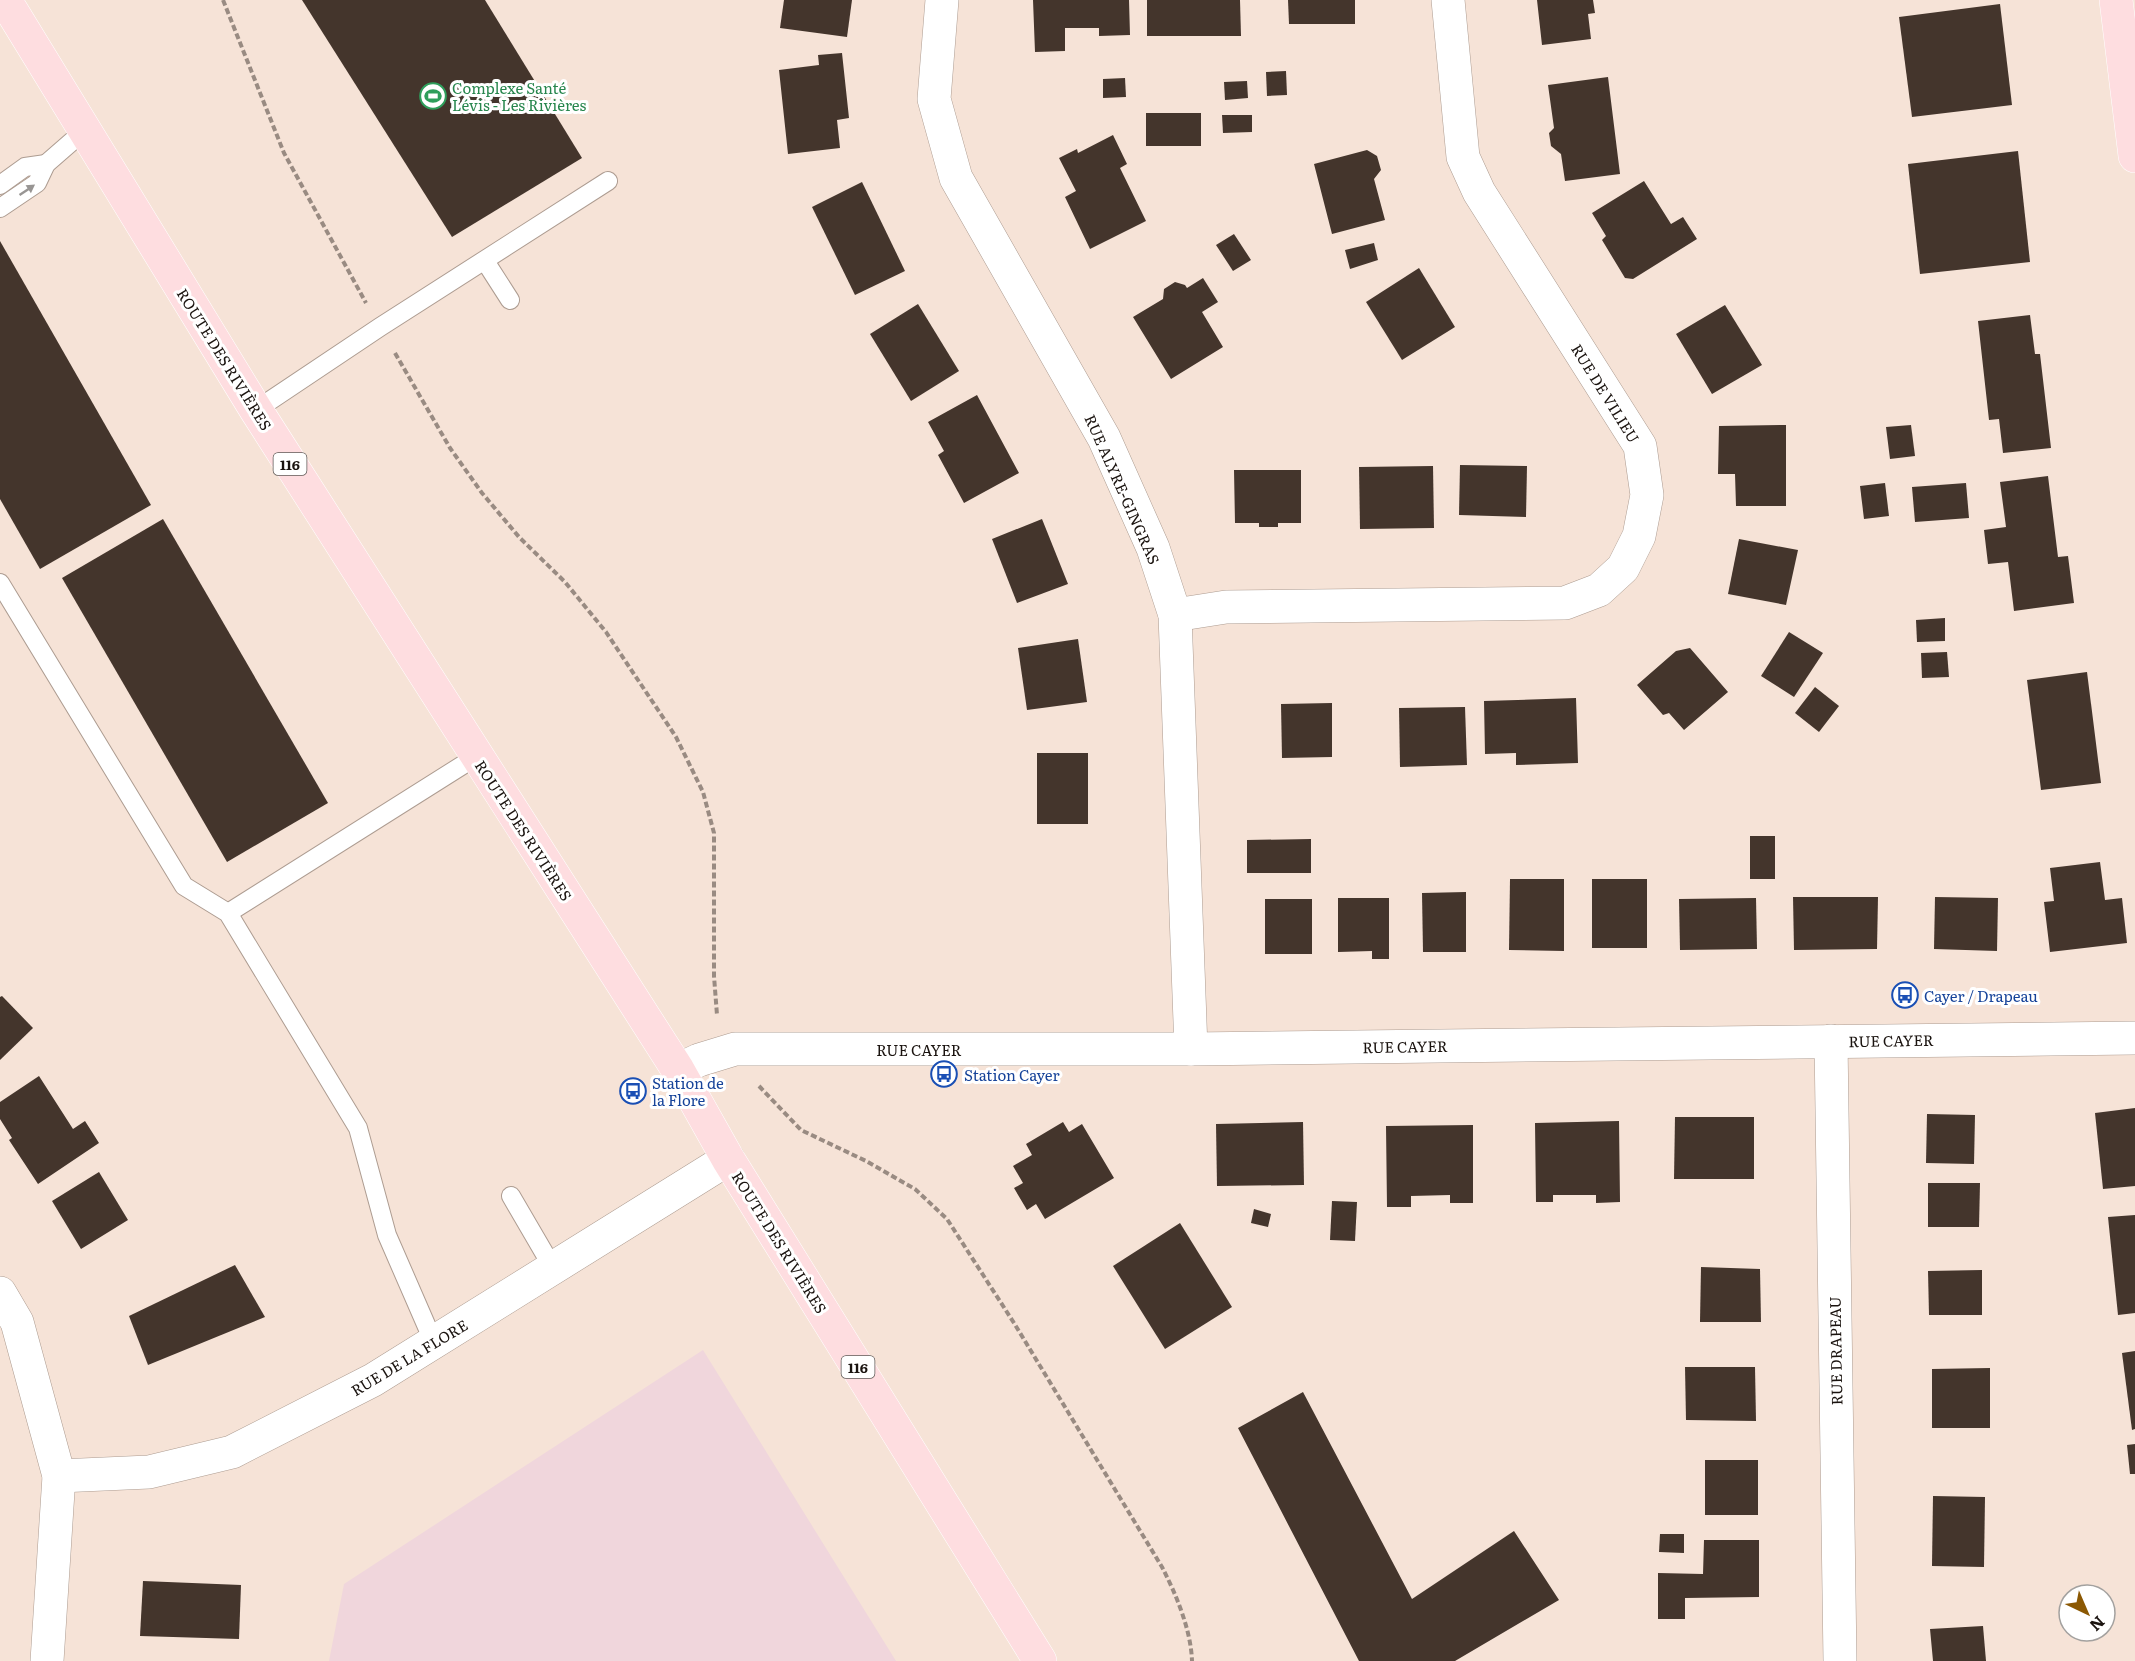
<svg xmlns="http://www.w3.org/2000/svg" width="2135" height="1661" font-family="Literata,serif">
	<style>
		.industrial { fill: #f0d6dc }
		.building { fill: #44352c }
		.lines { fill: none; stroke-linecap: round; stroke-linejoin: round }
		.service-casing { stroke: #ad9c91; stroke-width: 20 }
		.minor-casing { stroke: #ad9c91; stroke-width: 34 }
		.primary-casing { stroke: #fff; stroke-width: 34 }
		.path { stroke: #998b82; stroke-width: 4; stroke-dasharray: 6 3; stroke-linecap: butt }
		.service { stroke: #fff; stroke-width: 18 }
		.minor { stroke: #fff; stroke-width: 33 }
		.primary { stroke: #fedde0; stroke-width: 33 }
		.oneway { fill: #989593 }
		.labels { text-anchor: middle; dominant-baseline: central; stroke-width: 6; stroke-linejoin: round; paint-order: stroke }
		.shield { fill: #fff; stroke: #5f5a57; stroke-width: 1.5 }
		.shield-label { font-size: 14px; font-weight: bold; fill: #1a130f }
		.leisure-label { font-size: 15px; fill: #27864d; stroke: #fff; text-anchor: start }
		.street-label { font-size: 15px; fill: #1a130f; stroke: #fff }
		.transit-label { font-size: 15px; fill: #164399; stroke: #fff; text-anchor: start }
	</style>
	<rect width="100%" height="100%" fill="#f6e3d7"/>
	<!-- industrial -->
	<path class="industrial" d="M703 1350 896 1661H329L344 1584Z"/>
	<!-- building -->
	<g class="building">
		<path d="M302 0H485L582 158 452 237Z"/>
		<path d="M784 0H852L847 37 780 28Z"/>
		<path d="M1033 0H1129L1130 35 1099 36V28H1065V51L1035 52Z"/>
		<path d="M1147 0H1240L1241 36H1147Z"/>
		<path d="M1288 0H1355V24H1289Z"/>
		<path d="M1537 0H1593L1595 13 1588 14 1591 39 1542 45Z"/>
		<path d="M2000 4 2012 105 1912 117 1899 17Z"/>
		<path d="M842 53 849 118 837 120 840 148 788 154 779 70 819 65 818 55Z"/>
		<path d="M1286 71 1287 95 1267 96 1266 72Z"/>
		<path d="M1608 77 1620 174 1565 181 1561 154 1551 146 1549 133 1554 128 1548 85Z"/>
		<path d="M1125 78 1126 97 1103 98V79Z"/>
		<path d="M1247 81 1248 98 1225 100 1224 82Z"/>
		<rect x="1146" y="113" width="55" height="33"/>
		<path d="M1222 115H1252V132L1223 133Z"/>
		<path d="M1113 135 1127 164 1120 168 1146 221 1090 249 1065 197 1076 191 1059 158 1077 149 1078 153Z"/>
		<path d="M1367 150 1377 156 1381 170 1374 179 1385 220 1332 234 1314 164Z"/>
		<path d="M2018 151 2030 262 1920 274 1908 164Z"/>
		<path d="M1644 181 1671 224 1683 217 1697 239 1633 279 1625 278 1602 240 1606 236 1592 213Z"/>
		<path d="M862 182 905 271 855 295 812 207Z"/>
		<path d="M1234 234 1251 260 1233 271 1216 245Z"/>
		<path d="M0 241 151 505 40 569 0 499Z"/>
		<path d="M1374 243 1378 260 1350 269 1345 250Z"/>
		<path d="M1419 268 1455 327 1402 360 1366 302Z"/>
		<path d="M1203 278 1218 302 1202 312 1223 347 1171 379 1133 317 1163 299 1164 289 1175 282 1185 285 1187 288Z"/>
		<path d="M918 304 959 371 911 401 870 334Z"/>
		<path d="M1725 305 1762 365 1712 394 1676 334Z"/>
		<path d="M2030 315 2035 354H2040L2051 448 2003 453 1999 419 1989 420 1978 321Z"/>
		<path d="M977 395 1019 473 964 503 938 455 944 451 928 422Z"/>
		<path d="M1786 425V506H1736L1735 474H1718L1719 426Z"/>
		<path d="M1911 425 1915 456 1890 459 1886 427Z"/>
		<path d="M1460 465 1527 466 1526 517 1459 515Z"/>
		<path d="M1433 466 1434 528 1360 529 1359 467Z"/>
		<path d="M1234 470H1301V523H1278V527H1259V523H1235Z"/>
		<path d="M2048 476 2058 557 2068 556 2074 603 2014 611 2008 562 1988 564 1984 530 2006 527 2000 482Z"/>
		<path d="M1885 483 1889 516 1864 519 1860 486Z"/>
		<path d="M1966 483 1969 518 1915 522 1912 487Z"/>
		<path d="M163 519 328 803 227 862 62 578Z"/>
		<path d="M1042 519 1068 584 1017 603 992 539Z"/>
		<path d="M1739 539 1798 550 1786 605 1728 594Z"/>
		<path d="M1945 618V641L1917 642 1916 620Z"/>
		<path d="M1789 632 1823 653 1794 697 1761 676Z"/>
		<path d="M1078 639 1087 702 1027 710 1018 648Z"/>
		<path d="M1690 648 1728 692 1684 730 1669 713 1663 715 1637 685 1676 651Z"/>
		<path d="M1947 652 1949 677 1922 678 1921 653Z"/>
		<path d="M2087 672 2101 783 2041 790 2027 680Z"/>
		<path d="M1815 687 1839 706 1819 732 1795 713Z"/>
		<path d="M1576 698 1578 763 1516 765V753L1485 754 1484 701Z"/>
		<path d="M1332 703V757L1282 758 1281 704Z"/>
		<path d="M1465 707 1467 765 1400 767 1399 708Z"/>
		<rect x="1037" y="753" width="51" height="71"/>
		<rect x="1750" y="836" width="25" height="43"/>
		<path d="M1311 839V873H1247V840Z"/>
		<path d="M2100 862 2105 900 2122 898 2127 943 2050 952 2044 902 2054 901 2050 868Z"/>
		<path d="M1510 879H1564V951L1509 950Z"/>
		<rect x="1592" y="879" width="55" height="69"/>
		<path d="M1466 892V952H1423L1422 893Z"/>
		<path d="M1793 897H1878L1877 949 1794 950Z"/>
		<path d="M1935 897 1998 898 1997 951 1934 949Z"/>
		<path d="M1338 898H1389V959H1372V951L1338 952Z"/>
		<path d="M1756 898 1757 949 1680 950 1679 899Z"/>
		<rect x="1265" y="899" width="47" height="55"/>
		<path d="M2 996 33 1028 0 1060V997Z"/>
		<path d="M39 1076 73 1129 85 1121 99 1143 38 1184 9 1140 12 1138 0 1119V1102Z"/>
		<path d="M2135 1108V1186L2103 1189 2095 1113Z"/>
		<path d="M1927 1114 1975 1115 1974 1164 1926 1163Z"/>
		<path d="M1675 1117H1754V1179H1674Z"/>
		<path d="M1619 1121 1620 1202 1596 1203V1195H1553V1202H1536L1535 1123Z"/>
		<path d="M1063 1122 1069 1132 1082 1124 1114 1178 1045 1219 1036 1204 1027 1210 1014 1188 1023 1183 1013 1166 1032 1155 1026 1144Z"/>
		<path d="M1303 1122 1304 1185 1217 1186 1216 1124Z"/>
		<path d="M1473 1125V1203H1450V1195L1411 1196V1207H1387L1386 1126Z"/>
		<path d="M99 1172 128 1220 81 1249 52 1201Z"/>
		<path d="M1928 1183H1980L1979 1227H1928Z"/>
		<path d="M1332 1201 1357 1202 1355 1241 1330 1240Z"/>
		<path d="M1254 1209 1271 1214 1268 1227 1251 1223Z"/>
		<path d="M2135 1215V1313L2118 1315 2108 1217Z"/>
		<path d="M1180 1223 1232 1307 1165 1349 1113 1266Z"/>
		<path d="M235 1265 265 1317 148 1365 129 1316Z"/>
		<path d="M1701 1267 1760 1269 1761 1322H1700Z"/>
		<path d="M1982 1270V1315H1929L1928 1271Z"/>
		<path d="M2135 1351V1429L2132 1430 2122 1353Z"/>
		<path d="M1685 1367H1755L1756 1421 1686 1420Z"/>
		<path d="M1990 1368V1428H1932V1369Z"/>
		<path d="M1303 1392 1412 1599 1514 1531 1559 1600 1455 1661H1359L1238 1428Z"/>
		<path d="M2135 1444V1474H2130L2127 1445Z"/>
		<rect x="1705" y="1460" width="53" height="55"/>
		<path d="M1933 1496 1985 1497 1984 1567 1932 1566Z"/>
		<path d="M1660 1534H1684V1553L1659 1552Z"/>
		<path d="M1704 1540H1759V1597L1685 1598V1619H1658V1573L1703 1574Z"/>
		<path d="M143 1581 241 1585 239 1639 140 1636Z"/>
		<path d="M1983 1626 1986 1661H1933L1930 1629Z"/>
	</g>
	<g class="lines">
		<!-- service casing -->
		<g class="service-casing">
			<g id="service">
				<path d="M0 185 25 167 46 164"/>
				<path d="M0 208 37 183 46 164 85 130"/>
				<path d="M485 261 510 300"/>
				<path d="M256 410 380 327 608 181"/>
				<path d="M0 583 184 886 228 913 358 1128 387 1235 434 1343"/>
				<path d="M228 913 477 756"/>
				<path d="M511 1196 553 1268"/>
			</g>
		</g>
		<!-- minor casing -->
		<g class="minor-casing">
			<g id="minor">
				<path d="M942 0 934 99 956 178 1104 438 1153 548 1175 615 1191 1049"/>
				<path d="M1175 615 1226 607 1565 603 1599 590 1623 568 1639 536 1647 495 1640 446 1479 192 1463 157 1448 0"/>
				<path d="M1831 1041 1840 1661"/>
				<path d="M678 1070 699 1060 735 1049H1191L2135 1038"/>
				<path d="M0 1293 17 1322 59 1476 47 1661"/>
				<path d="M59 1476 149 1472 232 1452 373 1380 728 1159"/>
			</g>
		</g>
		<!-- primary casing -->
		<g class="primary-casing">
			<g id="primary">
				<path d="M5 0 256 410 678 1070 728 1159 1040 1661"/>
				<path d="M2116 0 2135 156"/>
			</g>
		</g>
		<!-- path -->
		<g class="path">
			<path d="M223 0 284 153 366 303"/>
			<path d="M395 353 450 448 482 493 519 537 565 582 606 632 676 737 703 792 714 833V976L717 1015"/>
			<path d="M759 1086 801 1130 866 1161 915 1189 947 1219 1014 1323 1162 1567C1176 1594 1191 1630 1192 1661"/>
		</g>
		<!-- service -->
		<use href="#service" class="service"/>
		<!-- minor -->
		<use href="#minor" class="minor"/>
		<!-- primary -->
		<use href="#primary" class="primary"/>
	</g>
	<!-- one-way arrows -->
	<defs><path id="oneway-solid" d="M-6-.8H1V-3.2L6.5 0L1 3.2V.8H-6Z" transform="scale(1.5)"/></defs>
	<use class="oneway" href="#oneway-solid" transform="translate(27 190) rotate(-34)"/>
	<!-- icons -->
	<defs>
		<g id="stadium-ring" transform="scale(1.35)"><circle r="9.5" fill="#fff" stroke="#2e9e5b" stroke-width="1.5"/><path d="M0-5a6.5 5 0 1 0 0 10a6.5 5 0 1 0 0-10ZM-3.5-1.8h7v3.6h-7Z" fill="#2e9e5b"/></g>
		<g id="bus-ring" transform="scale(1.35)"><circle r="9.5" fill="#fff" stroke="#1a4fb4" stroke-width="1.5"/><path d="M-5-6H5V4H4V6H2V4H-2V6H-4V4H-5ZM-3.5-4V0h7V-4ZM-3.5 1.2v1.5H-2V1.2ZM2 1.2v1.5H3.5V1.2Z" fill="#1a4fb4"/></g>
	</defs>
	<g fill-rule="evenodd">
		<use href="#stadium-ring" x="433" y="96"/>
		<use href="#bus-ring" x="1905" y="995"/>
		<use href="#bus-ring" x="944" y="1074"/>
		<use href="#bus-ring" x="633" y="1091"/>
	</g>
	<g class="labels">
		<!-- shield labels -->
		<g class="shield">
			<rect x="273.5" y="453" width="33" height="22" rx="4.5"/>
			<rect x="841.5" y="1356" width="33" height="22" rx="4.5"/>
		</g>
		<g class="shield-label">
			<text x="290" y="464">116</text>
			<text x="858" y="1367">116</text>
		</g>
		<!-- leisure labels -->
		<g class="leisure-label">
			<text x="452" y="87">Complexe Santé<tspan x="452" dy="17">Lévis - Les Rivières</tspan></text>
		</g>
		<!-- street labels -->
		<g class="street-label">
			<text transform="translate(225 359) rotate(58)">ROUTE DES RIVIÈRES</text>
			<text transform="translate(1606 393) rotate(58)">RUE DE VILIEU</text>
			<text transform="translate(1123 489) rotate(66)">RUE ALYRE-GINGRAS</text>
			<text transform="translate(524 830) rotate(57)">ROUTE DES RIVIÈRES</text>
			<text transform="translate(1891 1040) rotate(-1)">RUE CAYER</text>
			<text transform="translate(1405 1046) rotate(-1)">RUE CAYER</text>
			<text x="919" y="1049">RUE CAYER</text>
			<text transform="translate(780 1242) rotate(58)">ROUTE DES RIVIÈRES</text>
			<text transform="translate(1835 1351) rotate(-91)">RUE DRAPEAU</text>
			<text transform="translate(409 1357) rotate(-31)">RUE DE LA FLORE</text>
		</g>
		<!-- transit labels -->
		<g class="transit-label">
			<text x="1924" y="995">Cayer / Drapeau</text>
			<text x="964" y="1074">Station Cayer</text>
			<text x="652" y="1082">Station de<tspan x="652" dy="17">la Flore</tspan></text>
		</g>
	</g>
	<!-- north arrow -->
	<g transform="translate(2087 1613) rotate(136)"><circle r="28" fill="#ffffff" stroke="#a3a19f" stroke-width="1.5"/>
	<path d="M0-4.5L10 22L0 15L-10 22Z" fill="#8b5803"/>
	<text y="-9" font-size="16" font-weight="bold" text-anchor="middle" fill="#1a130f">N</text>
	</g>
</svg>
